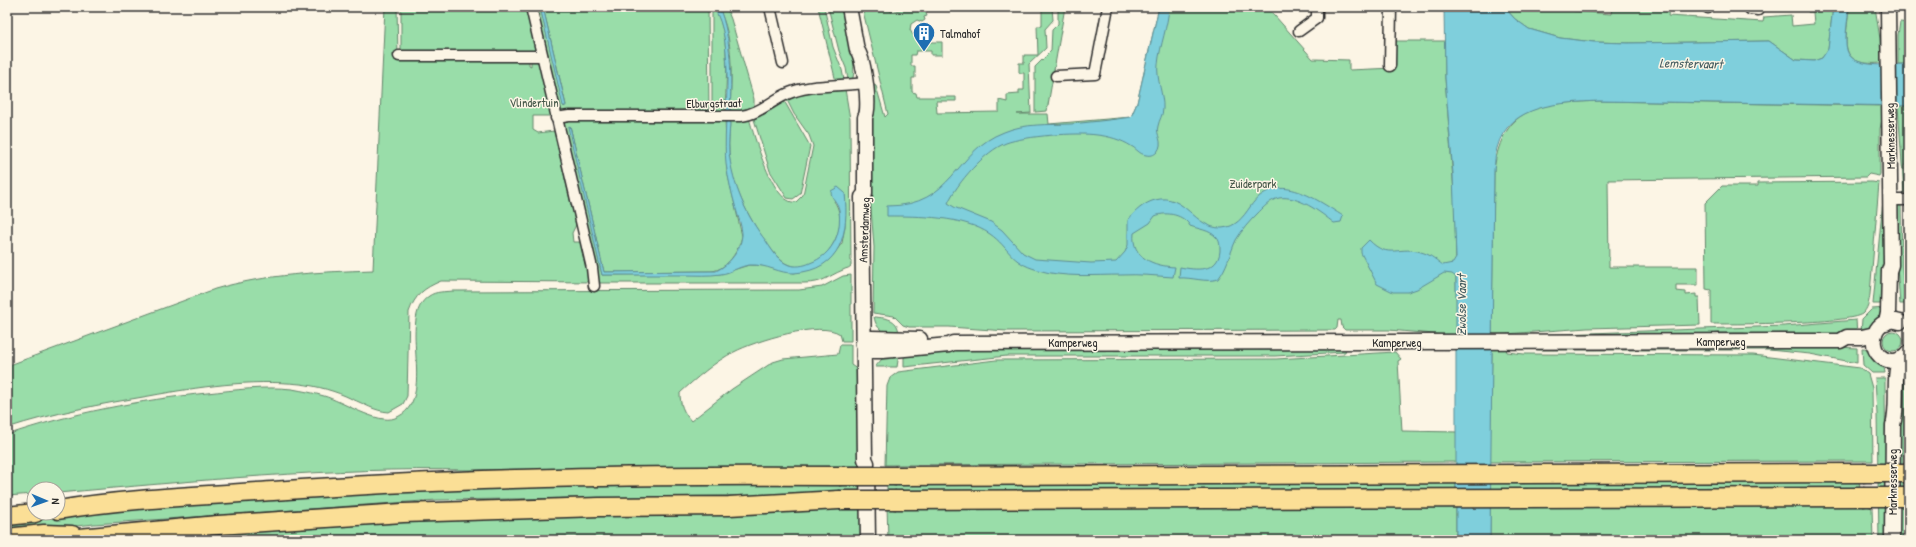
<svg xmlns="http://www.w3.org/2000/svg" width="1916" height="547" font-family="'Patrick Hand',sans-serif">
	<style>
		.green { fill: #99dda9; stroke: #62846a }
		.water { fill: #7fcfdc; stroke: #5d8d95 }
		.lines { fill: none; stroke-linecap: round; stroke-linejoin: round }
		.street-casing { stroke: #2b2b2b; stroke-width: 13 }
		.secondary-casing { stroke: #2b2b2b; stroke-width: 17 }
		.highway-casing { stroke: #2b2b2b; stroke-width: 21 }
		.street { stroke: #fcf5e5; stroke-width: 10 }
		.secondary { stroke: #fcf5e5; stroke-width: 14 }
		.highway { stroke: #fbdf96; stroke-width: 18 }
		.highway-bridge-casing { stroke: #2b2b2b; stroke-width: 21; stroke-linecap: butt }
		.highway-bridge { stroke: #fbdf96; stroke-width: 18 }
		.labels { text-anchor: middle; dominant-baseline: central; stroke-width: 3; stroke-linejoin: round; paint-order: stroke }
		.poi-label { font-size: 12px; fill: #2b2b2b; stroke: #fcf5e5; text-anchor: start }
		.park-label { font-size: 12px; fill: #46584a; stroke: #fcf5e5 }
		.street-label { font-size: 12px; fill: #2b2b2b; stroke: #fcf5e5 }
		.water-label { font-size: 13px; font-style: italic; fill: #445c60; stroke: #fcf5e5 }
	</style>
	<rect width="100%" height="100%" fill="#fcf5e5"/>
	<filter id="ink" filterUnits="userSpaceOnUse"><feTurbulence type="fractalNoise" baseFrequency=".025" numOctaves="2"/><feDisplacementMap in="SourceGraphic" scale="8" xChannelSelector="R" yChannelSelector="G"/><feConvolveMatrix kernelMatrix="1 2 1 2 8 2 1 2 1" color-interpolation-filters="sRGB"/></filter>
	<g filter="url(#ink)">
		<!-- green -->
		<g class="green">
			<path d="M385 7H397L398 58H529V65L531 66V58H538L541 61 549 93 546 94 551 116H533V130L538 133 554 131 576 225 572 233 573 242H580L585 258H590L596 282 441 281C424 288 415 295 409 312L407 396 403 404 389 412C374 411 365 404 352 399 336 391 317 386 300 384 250 379 198 387 149 396 101 404 53 413 7 428V366L215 289C267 274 319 272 373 270Z"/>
			<path d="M401 7H529L539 53 401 54Z"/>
			<path d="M533 7H540L564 107 566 105 543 7H708L709 114H561Z"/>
			<path d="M712 7 715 8C731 39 726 80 725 114H712Z"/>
			<path d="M718 7H726L731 19 754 99V109L730 114C731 79 735 39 718 7Z"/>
			<path d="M818 7H824L833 47 842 70 844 80 836 82Z"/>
			<path d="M828 7H845C847 20 858 71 852 80H848L846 68 839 51Z"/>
			<path d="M862 7H890L891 12 911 7H924L927 16 924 17 925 20 922 22 917 20 911 24 910 30 913 35 926 36V39H929V42H942V55H931V51H916L915 55H911V66H915V78H912V92L916 93 917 97H956V101H936L937 113 999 112V100L1007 102V95L1019 94V90H1024V73H1019V63H1024V55H1038L1037 26H1042V7H1052L1053 20 1045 29 1046 48 1029 64 1031 113 1017 114H1048L1049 124 1131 117 1137 103 1159 7H1267L1313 59 1349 60V70L1394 68 1396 41H1445V78L1455 205 1457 336 1389 330H1345L1342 327 1341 320H1338L1337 328 1335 330 1007 331 949 327H909L903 325 894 316 873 313 874 247 870 195 872 84 876 86 885 117 888 114Z"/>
			<path d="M1058 7H1065L1047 111 1035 112V67L1051 51 1052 30 1058 24Z"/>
			<path d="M1504 7H1574V11L1611 14 1612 7H1669L1668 16 1763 22 1764 17 1791 15 1792 26 1814 24 1813 12H1808V7H1833L1828 50 1822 58 1814 61 1796 60 1769 41 1628 43 1594 42 1560 38 1529 29 1515 19Z"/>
			<path d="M1849 7H1875L1880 39 1881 63C1835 67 1847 40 1849 7Z"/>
			<path d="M1900 22 1909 23V64H1898V35Z"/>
			<path d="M845 89 850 119 851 266C848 269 846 268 843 270 826 277 824 283 804 283H600L597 279 561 122 563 120 725 118 727 171 742 236C739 250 728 269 712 271L604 272 570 126 602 275 720 274 749 265 768 266 794 273 812 269 830 259 842 243 845 226V193L834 201C853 228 822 276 789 265 779 261 773 251 767 244 748 217 731 185 729 152 728 141 730 129 730 118H749C754 135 773 206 796 202L803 195 813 146 809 135 794 114 786 98 801 92Z"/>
			<path d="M783 99 810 146 800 194 793 199 787 198 770 171 753 116Z"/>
			<path d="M1599 101 1883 106V114L1880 129V174L1879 176 1869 174 1866 177 1608 180 1609 267H1698V285H1676V291L1686 292V295L1696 294V297H1699L1700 325 1587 328 1492 335 1494 170C1503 103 1543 104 1599 101Z"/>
			<path d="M1898 106H1909V158L1904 166 1905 190 1904 193Z"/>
			<path d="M1872 182 1879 183 1870 294C1869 301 1868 309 1862 314 1847 324 1736 324 1711 324V290L1706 289 1705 203 1722 186H1758V183Z"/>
			<path d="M1884 189 1885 304H1873Z"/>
			<path d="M1901 205 1902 268 1906 304H1900L1896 253 1897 206Z"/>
			<path d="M851 275V341H842L840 334C821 320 755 341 734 352 717 360 694 380 680 393 680 404 683 412 691 421L732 389 773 362 783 359 838 354 840 345H851V365L861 372 863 466 468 470C331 467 194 481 58 493V489H34V494L7 496V435C71 413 140 400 207 393 235 390 264 386 292 389 303 391 314 393 324 396 342 401 378 425 395 418 440 401 395 318 429 296 436 291 445 292 453 291L799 290 822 287 843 276Z"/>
			<path d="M1886 308C1885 319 1871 331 1861 333L1862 319 1872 309Z"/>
			<path d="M874 317C888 318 899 319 899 336 886 333 877 332 874 317Z"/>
			<path d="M1856 320 1857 334 1781 337 1743 333H1718L1687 337 1534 335 1784 326Z"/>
			<circle cx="1893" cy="341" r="10"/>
			<path d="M1515 347H1838L1857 348V363L1810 354 1769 350H1539Z"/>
			<path d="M1862 348C1874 348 1884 362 1885 373H1872L1863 365Z"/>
			<path d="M935 349H1346L1345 352 1275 356H1007L904 367V353Z"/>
			<path d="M1492 349H1506L1507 352 1524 354 1753 355 1860 368 1868 374 1872 388 1873 461 1490 462Z"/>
			<path d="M1395 352 1401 359 1398 361 1402 431 1457 432V462L885 465 887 386 890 378 898 372 996 360 1276 359Z"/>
			<path d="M899 354 897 367H875L882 359Z"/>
			<path d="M1875 378H1885L1886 540H1879L1877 414Z"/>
			<path d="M1900 378H1908L1903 458 1904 540H1896Z"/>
			<path d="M1456 476V489L887 494V480Z"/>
			<path d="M1490 476 1859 479 1860 490 1490 489Z"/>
			<path d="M863 480V494L437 500 94 524 7 534V520L91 511 424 486Z"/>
			<path d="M1456 501V540H888L887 506Z"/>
			<path d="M1490 501 1857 502 1872 508 1873 540H1490Z"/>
			<path d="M863 507 862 540H700L619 537 329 535 276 540H111L388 516Z"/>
		</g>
		<!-- water -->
		<g class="water">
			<path d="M540 7H543L566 106H563Z"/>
			<path d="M713 7H718L721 12C733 47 731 83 730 120 730 130 728 142 729 153 733 185 746 216 766 241 772 250 778 261 789 265 795 267 804 266 810 263 832 255 842 234 839 210 838 202 831 199 831 191L838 187 845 193C849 232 842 270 794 273 780 274 767 264 750 265 739 266 731 273 721 274 709 276 696 275 684 275 657 275 629 275 602 275L568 127 570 126 604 272 716 271C729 265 741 250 742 235 742 226 738 217 736 209 732 194 728 179 726 164 722 122 737 41 713 7Z"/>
			<path d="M1159 7H1169C1168 26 1160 45 1158 64 1156 80 1164 95 1163 109 1163 115 1159 120 1158 126 1155 135 1165 142 1157 152 1154 155 1151 156 1146 155 1139 154 1137 149 1131 146 1122 140 1108 136 1097 135 1077 132 1025 136 1006 143 985 151 957 183 948 203L954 207 991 222 1002 230 1023 253 1035 259 1091 263 1116 262 1125 252 1128 245V220C1135 211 1144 203 1155 200 1185 192 1194 229 1222 228 1236 227 1243 217 1250 207 1276 169 1314 198 1343 216L1341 222 1334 223C1320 212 1298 195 1279 198 1270 200 1263 208 1257 214 1249 222 1242 230 1236 240 1230 253 1227 268 1218 279 1206 283 1192 277 1179 278L1180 267C1195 270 1218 273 1220 251 1220 246 1220 240 1216 237 1210 230 1198 229 1190 226 1184 215 1167 211 1155 216L1150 223 1134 233C1131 258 1154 266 1175 267L1173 277C1156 276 1139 274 1122 275 1094 275 1064 278 1038 270 1009 262 1010 248 990 234 963 216 919 216 887 216V206C955 206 953 151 1004 132 1025 123 1049 125 1071 124 1091 122 1111 120 1131 117L1137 103Z"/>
			<path d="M1444 7H1504L1515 19 1529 29 1560 38 1594 42 1628 43 1769 41 1796 60 1814 61 1822 58 1828 49 1833 7H1849C1848 20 1844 38 1847 50 1852 70 1893 64 1909 64V106L1599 101C1562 103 1509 103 1497 148 1495 155 1495 163 1494 170L1490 540H1456V277L1452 274 1444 273 1417 289 1408 292H1393L1377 284 1361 253V248L1369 240C1389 261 1399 244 1424 253 1431 255 1437 261 1443 265L1453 263 1456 258 1453 174 1445 78Z"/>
		</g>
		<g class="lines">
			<!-- street casing -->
			<g class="street-casing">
				<g id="street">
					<path d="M531 7 592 268 594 286"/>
					<path d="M770 7 783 63"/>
					<path d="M1708 8V7"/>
					<path d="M1750 9 1758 10V7"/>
					<path d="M1299 31 1317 18V7"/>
					<path d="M399 56H542"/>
					<path d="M1390 66 1391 7"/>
					<path d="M1056 76 1095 74 1108 7"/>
					<path d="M556 118 569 116H741C760 114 774 98 792 92 815 84 841 86 865 83"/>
					<path d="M1891 200H1909"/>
				</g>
			</g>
			<!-- secondary casing -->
			<g class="secondary-casing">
				<g id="secondary">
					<path d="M849 7 857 50C864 58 871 109 865 117V194L862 197 865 459 867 463"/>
					<path d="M1900 322C1869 313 1864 360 1893 361 1899 361 1905 357 1909 352"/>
					<path d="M1886 323 1888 313 1889 271 1891 265 1888 7"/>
					<path d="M863 344 871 351H883L949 345 953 343 1812 341H1840L1847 337H1862L1875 334"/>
					<path d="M863 344 871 338 920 339"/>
					<path d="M867 466 868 540"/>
					<path d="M1892 540 1893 425C1899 404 1892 378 1900 359"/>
				</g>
			</g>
			<!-- highway casing -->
			<g class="highway-casing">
				<g id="highway">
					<path d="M896 476 1863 473"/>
					<path d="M896 500 1863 497"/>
					<path d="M58 510C129 498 202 496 273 491 461 477 650 475 839 476"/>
					<path d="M7 516 35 513"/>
					<path d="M7 538 44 534 72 535"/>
					<path d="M58 540 218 525 403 513 599 507 729 506 839 500"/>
				</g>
			</g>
			<!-- street -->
			<use href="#street" class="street"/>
			<!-- secondary -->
			<use href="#secondary" class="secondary"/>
			<!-- highway -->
			<use href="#highway" class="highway"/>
			<!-- highway-bridge casing -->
			<g class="highway-bridge-casing">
				<g id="highway-bridge">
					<path d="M1863 473H1909"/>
					<path d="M839 476H896"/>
					<path d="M1863 497H1909"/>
					<path d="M839 500H896"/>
				</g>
			</g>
			<!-- highway-bridge -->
			<use href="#highway-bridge" class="highway-bridge"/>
		</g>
	</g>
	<!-- icons -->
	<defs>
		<g id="building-pin" transform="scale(1.15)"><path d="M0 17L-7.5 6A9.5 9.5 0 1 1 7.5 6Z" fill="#1f6fb2" stroke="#fcf5e5"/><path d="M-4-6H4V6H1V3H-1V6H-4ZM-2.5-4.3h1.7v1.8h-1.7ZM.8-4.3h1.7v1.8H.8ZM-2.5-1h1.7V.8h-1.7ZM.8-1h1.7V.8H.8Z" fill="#fff"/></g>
	</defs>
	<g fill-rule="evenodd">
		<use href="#building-pin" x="924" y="33"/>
	</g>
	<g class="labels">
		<!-- poi labels -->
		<g class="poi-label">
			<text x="940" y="33">Talmahof</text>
		</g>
		<!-- park labels -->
		<g class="park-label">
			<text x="534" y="102">Vlindertuin</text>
			<text x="1253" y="183">Zuiderpark</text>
		</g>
		<!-- street labels -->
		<g class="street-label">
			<text transform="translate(714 103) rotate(-1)">Elburgstraat</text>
			<text transform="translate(1890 136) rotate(-91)">Marknesserweg</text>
			<text transform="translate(864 230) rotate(-88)">Amsterdamweg</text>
			<text x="1721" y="341">Kamperweg</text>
			<text x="1073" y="342">Kamperweg</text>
			<text x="1397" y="342">Kamperweg</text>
			<text transform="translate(1892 482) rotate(-90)">Marknesserweg</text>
		</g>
		<!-- water labels -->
		<g class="water-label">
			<text transform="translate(1691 63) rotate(1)">Lemstervaart</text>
			<text transform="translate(1461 305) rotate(-90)">Zwolse Vaart</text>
		</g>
	</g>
	<!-- margin -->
	<rect width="1916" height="547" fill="none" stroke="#fcf5e5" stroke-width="24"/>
	<rect x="12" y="12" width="1892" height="523" fill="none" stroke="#2b2b2b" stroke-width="1.5" filter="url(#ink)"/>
	<!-- north arrow -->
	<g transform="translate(46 501) rotate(92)"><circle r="19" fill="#fcf5e5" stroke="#a8a49b"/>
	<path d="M0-3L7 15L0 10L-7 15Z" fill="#1f6fb2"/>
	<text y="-6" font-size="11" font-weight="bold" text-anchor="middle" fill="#2b2b2b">N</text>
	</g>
</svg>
